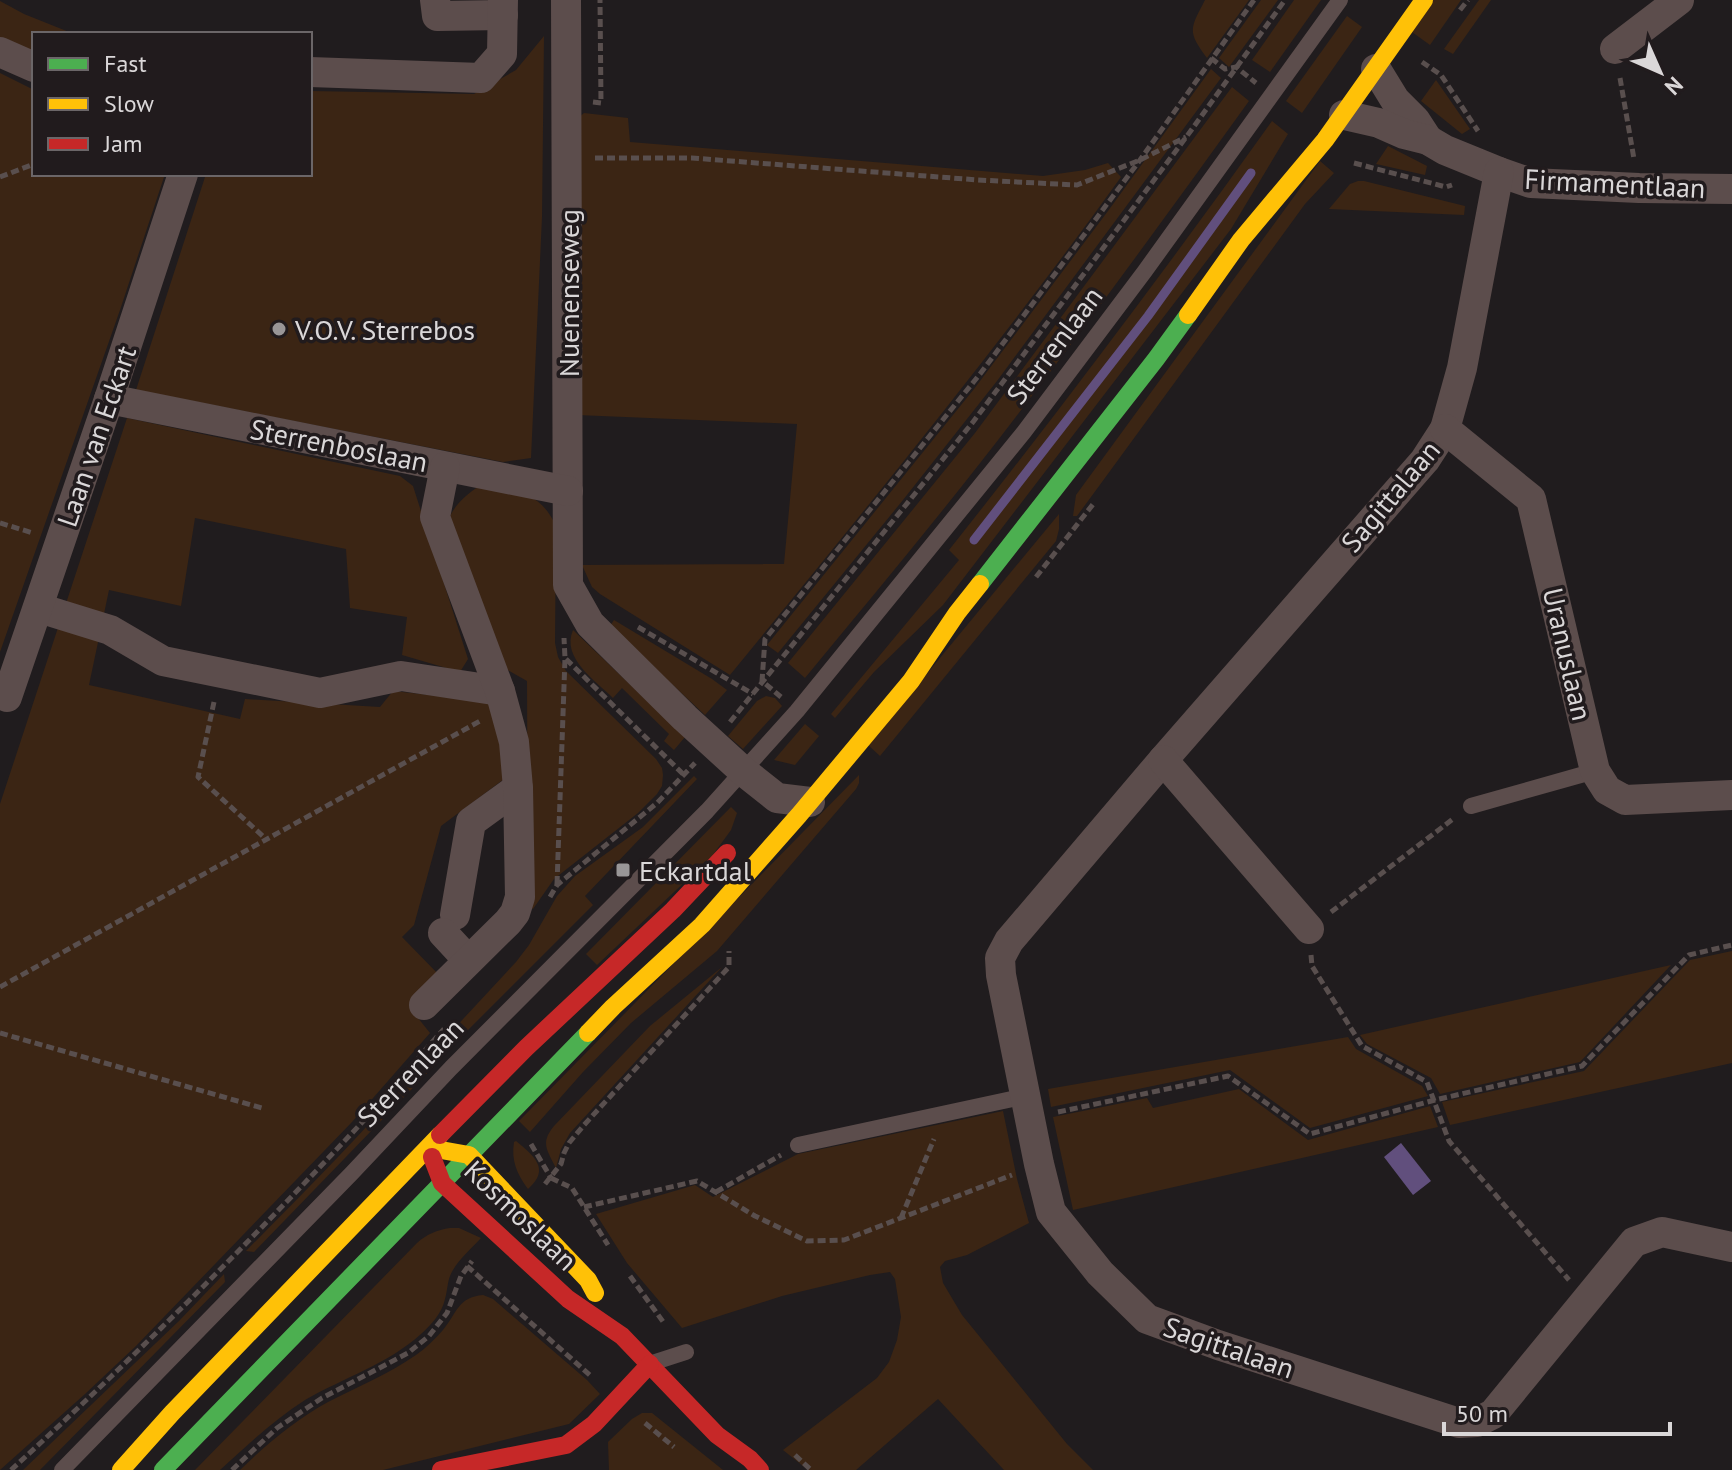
<svg xmlns="http://www.w3.org/2000/svg" width="1732" height="1470" font-family="'PT Sans',sans-serif">
	<style>
		.green { fill: #3b2514 }
		.water { fill: #614f7d }
		.lines { fill: none; stroke-linecap: round; stroke-linejoin: round }
		.stream { stroke: #614f7d; stroke-width: 9 }
		.path { stroke: #594f4e; stroke-width: 5; stroke-dasharray: 8 4; stroke-linecap: butt }
		.lane { stroke: #5c4d4c; stroke-width: 16 }
		.street { stroke: #5c4d4c; stroke-width: 30 }
		.fast { stroke: #4caf50; stroke-width: 18 }
		.slow { stroke: #ffc107; stroke-width: 18 }
		.jam { stroke: #c62828; stroke-width: 18 }
		.poi-dot { fill: #999697; stroke: #211b1d; stroke-width: 3 }
		.labels { text-anchor: middle; dominant-baseline: central; stroke-width: 7; stroke-linejoin: round; paint-order: stroke }
		.street-label { font-size: 28px; fill: #dad7d8; stroke: #211b1d }
		.poi-label { font-size: 28px; fill: #dad7d8; stroke: #211b1d; text-anchor: start }
	</style>
	<rect width="100%" height="100%" fill="#201c1e"/>
	<!-- green -->
	<g class="green">
		<path d="M1205 0H1249L1207 58C1187 31 1190 29 1205 0Z"/>
		<path d="M1261 0H1278L1229 67 1219 58Z"/>
		<path d="M1294 0H1321L1270 72 1252 60Z"/>
		<path d="M1433 0H1461L1430 45 1412 32Z"/>
		<path d="M1479 0H1491L1453 54 1444 49Z"/>
		<path d="M0 1 24 14 74 34H34V56L0 41Z"/>
		<path d="M1347 16 1362 27 1302 113 1286 101Z"/>
		<path d="M544 36 542 217 531 458 503 462 136 390 206 174H310V91L474 94 516 70Z"/>
		<path d="M1211 69 1221 78 997 381 903 500 778 653 767 645 974 389 1108 211Z"/>
		<path d="M0 73 34 90V174H165L120 310 0 652Z"/>
		<path d="M1436 80 1470 129 1462 134 1421 101Z"/>
		<path d="M1232 87 1249 101C1172 208 1095 314 1015 418 947 507 876 592 805 678L788 663 975 433Z"/>
		<path d="M584 113 628 118 630 142 1043 176 1085 170 1108 163 1121 177C998 348 864 511 730 675L600 594 592 587 582 565 784 564 797 424 577 415 576 120Z"/>
		<path d="M1272 121 1288 134 1231 229 943 605 874 672 835 718 831 714 959 560 949 550C1060 410 1168 267 1272 121Z"/>
		<path d="M1388 146 1427 166 1425 175 1376 164Z"/>
		<path d="M1320 161 1334 173 1305 204 1102 482 1077 516H1073L1076 495Z"/>
		<path d="M1358 181H1364L1465 206 1464 215 1329 209 1350 184Z"/>
		<path d="M127 418 400 476 413 486 468 659 460 672 402 655 407 617 350 608 346 549 195 518 181 606 109 590 89 685 240 719 245 699 380 707 393 691 457 698 495 705 502 743 504 779 441 826 414 925 402 937 441 977 410 1008 430 1033 352 1122 135 1347 85 1394 0 1470V804Z"/>
		<path d="M478 487C514 491 539 489 556 526L555 643 558 657 566 671 656 759 662 768 663 775 662 786 657 794 638 813 554 879 533 909 528 906 527 681 492 661 448 521C453 507 465 495 478 487Z"/>
		<path d="M1059 514V529L1056 541 880 756 868 745Z"/>
		<path d="M614 620 712 679 727 690 705 715 618 634 610 626Z"/>
		<path d="M573 630 685 737 674 750 664 741 669 734 622 688 613 698C595 680 561 658 573 630Z"/>
		<path d="M766 696 775 698 782 706 743 749 728 736 757 701Z"/>
		<path d="M805 724 819 736 795 765 774 760Z"/>
		<path d="M859 775V783L856 789 717 951 631 1023 583 1072 530 1132 519 1121Z"/>
		<path d="M694 776 697 779 585 896 593 905 458 1040 451 1032 516 962 529 945 557 896 575 876 643 827Z"/>
		<path d="M731 807 737 813 731 830 712 856 597 965 586 954Z"/>
		<path d="M1732 951V1063L1450 1125 1442 1102 1584 1071 1690 960Z"/>
		<path d="M1671 965 1580 1062 1440 1094 1431 1078 1367 1044 1360 1035Z"/>
		<path d="M722 967 570 1133 561 1149 556 1168C547 1150 540 1143 554 1126L650 1026Z"/>
		<path d="M1348 1037 1356 1049 1422 1086 1428 1096 1310 1128 1230 1070 1051 1107 1048 1089Z"/>
		<path d="M425 1062 436 1064 254 1252 246 1251C306 1190 367 1130 421 1064Z"/>
		<path d="M1239 1089 1308 1140 1430 1106 1438 1127 1073 1210 1053 1117 1147 1098 1153 1108Z"/>
		<path d="M1003 1111 1017 1179 1029 1223 967 1255 945 1261 940 1267 943 1283 962 1315 1067 1444 1093 1470H1004L938 1399 856 1470H808L783 1450 877 1378 889 1362 897 1340 901 1317 895 1279 890 1272 870 1275 782 1296 682 1328 627 1263 596 1214 695 1185 713 1197 798 1154Z"/>
		<path d="M516 1141C534 1156 551 1169 528 1189 517 1174 511 1161 514 1142Z"/>
		<path d="M450 1228H459L481 1238C472 1248 460 1258 453 1270 447 1279 448 1289 445 1299 442 1313 432 1324 421 1334 388 1364 343 1378 305 1400 274 1420 247 1445 220 1470H195L417 1243C427 1234 437 1230 450 1228Z"/>
		<path d="M224 1274 225 1282 40 1470H23L179 1321Z"/>
		<path d="M483 1295 493 1299 587 1380 600 1394 569 1424 383 1470H240C267 1444 295 1420 328 1402 357 1387 389 1374 416 1355 426 1348 435 1339 443 1330 457 1313 458 1297 483 1295Z"/>
		<path d="M642 1413H652L723 1470H609L608 1442 632 1419Z"/>
	</g>
	<!-- water -->
	<path class="water" d="M1401 1143 1431 1181 1413 1195 1384 1157Z"/>
	<g class="lines">
		<!-- stream -->
		<path class="stream" d="M974 540 1148 316 1251 173"/>
		<!-- path -->
		<g class="path">
			<path d="M1460 10 1468 0"/>
			<path d="M1211 58 1225 69 1236 67 1256 83"/>
			<path d="M1422 62 1441 75 1478 131"/>
			<path d="M1620 78 1634 159"/>
			<path d="M593 102 601 103 600 0"/>
			<path d="M595 158H692L978 180 1077 185 1140 160 1186 137"/>
			<path d="M1354 163 1446 187 1452 185"/>
			<path d="M0 177 34 164"/>
			<path d="M0 523 33 533"/>
			<path d="M1036 577 1094 503"/>
			<path d="M638 627 753 694"/>
			<path d="M566 659 684 775"/>
			<path d="M781 697 762 681 765 639 980 374 1140 160 1254 0"/>
			<path d="M214 702 198 777 266 839"/>
			<path d="M730 722 973 422 1187 136 1285 0"/>
			<path d="M557 884 565 658 564 638"/>
			<path d="M550 897 557 885 657 803 695 763"/>
			<path d="M1331 912 1453 819"/>
			<path d="M1311 955 1312 966 1362 1046 1427 1082 1449 1141 1569 1280"/>
			<path d="M0 987 480 721"/>
			<path d="M0 1033 262 1108"/>
			<path d="M1058 1112 1228 1076 1310 1134 1435 1100 1582 1066 1689 955 1732 945"/>
			<path d="M531 1144 551 1178"/>
			<path d="M551 1178 572 1188 608 1245"/>
			<path d="M545 1184 561 1164 564 1153 569 1143 584 1125 729 967V951"/>
			<path d="M716 1192 781 1155"/>
			<path d="M584 1207 697 1181 755 1216 807 1241 844 1240 1012 1175"/>
			<path d="M901 1218 934 1139"/>
			<path d="M467 1266 592 1377"/>
			<path d="M630 1276 664 1323"/>
			<path d="M645 1423 674 1447"/>
			<path d="M795 1455 811 1470"/>
			<path d="M11 1470C135 1357 254 1238 368 1116 394 1088 418 1057 444 1029"/>
			<path d="M232 1470 277 1428 322 1398 408 1353 429 1336 447 1313 461 1276 472 1261"/>
		</g>
		<!-- lane -->
		<g class="lane">
			<path d="M1471 806 1595 771"/>
			<path d="M798 1145 1026 1096"/>
			<path d="M652 1363 686 1352"/>
			<path d="M62 1470 351 1174 451 1068 707 811 797 711 1024 432 1145 271 1340 0"/>
		</g>
		<!-- street -->
		<g class="street">
			<path d="M435 0 437 16 503 15"/>
			<path d="M566 0 568 585 590 624 685 718 743 771 777 798 810 802"/>
			<path d="M1615 49 1679 0"/>
			<path d="M0 52 34 67"/>
			<path d="M1376 69 1395 100 1415 120 1428 140"/>
			<path d="M310 72 481 78 502 54 503 0"/>
			<path d="M1344 115 1379 123 1404 134 1428 140 1445 150 1499 172 1531 183 1639 188 1732 189"/>
			<path d="M1499 172 1462 368 1445 429 1425 460 1163 760 1009 941 1000 958 1001 975 1039 1164 1051 1212 1100 1273 1147 1319 1218 1345 1459 1423 1477 1422 1493 1414 1634 1242 1662 1232 1732 1247"/>
			<path d="M109 399 568 491"/>
			<path d="M1445 429 1531 499 1595 771 1607 790 1625 800 1732 795"/>
			<path d="M39 608 110 630 163 661 320 693 401 676 500 691"/>
			<path d="M0 694 7 697 109 399 183 174"/>
			<path d="M1163 760 1309 929"/>
			<path d="M455 915 471 822 518 788"/>
			<path d="M443 933 468 960"/>
			<path d="M424 1005 508 922 515 913 520 897 518 788 514 742 500 691 435 517 445 467"/>
		</g>
		<!-- fast -->
		<g class="fast">
			<path d="M980 584 1156 359 1188 315"/>
			<path d="M163 1470 588 1033"/>
		</g>
		<!-- slow -->
		<g class="slow">
			<path d="M1188 315 1241 240 1325 140 1424 0"/>
			<path d="M588 1033 613 1007 702 925 799 815 911 681 957 613 980 584"/>
			<path d="M441 1150 469 1155 588 1280 595 1293"/>
			<path d="M121 1470 172 1413 440 1135"/>
		</g>
		<!-- jam -->
		<g class="jam">
			<path d="M440 1135 526 1048 673 910 727 853"/>
			<path d="M432 1157 442 1183 568 1299 622 1336 717 1435 750 1459 760 1470"/>
			<path d="M441 1470 566 1445 594 1424 650 1364"/>
		</g>
	</g>
	<!-- markers -->
	<g class="poi-dot">
		<circle cx="279" cy="329" r="8"/>
		<rect x="615" y="862" width="16" height="16" rx="4"/>
	</g>
	<g class="labels">
		<!-- street labels -->
		<g class="street-label">
			<text transform="translate(1615 183) rotate(3)">Firmamentlaan</text>
			<text transform="translate(568 293) rotate(-90)">Nuenenseweg</text>
			<text transform="translate(1054 345) rotate(-53)">Sterrenlaan</text>
			<text transform="translate(96 436) rotate(-71)">Laan van Eckart</text>
			<text transform="translate(339 445) rotate(11)">Sterrenboslaan</text>
			<text transform="translate(1390 496) rotate(-50)">Sagittalaan</text>
			<text transform="translate(1568 654) rotate(77)">Uranuslaan</text>
			<text transform="translate(410 1072) rotate(-46)">Sterrenlaan</text>
			<text transform="translate(521 1215) rotate(44)">Kosmoslaan</text>
			<text transform="translate(1229 1347) rotate(19)">Sagittalaan</text>
		</g>
		<!-- poi labels -->
		<g class="poi-label">
			<text x="295" y="329">V.O.V. Sterrebos</text>
			<text x="639" y="870">Eckartdal</text>
		</g>
	</g>
	<!-- legend -->
	<rect x="32" y="32" width="280" height="144" fill="#211b1d" stroke="#6b6668" stroke-width="2"/>
	<rect x="48" y="58" width="40" height="12" fill="#4caf50" stroke="#6b6668" stroke-width="2"/>
	<text x="104" y="72" font-size="24" fill="#dad7d8">Fast</text>
	<rect x="48" y="98" width="40" height="12" fill="#ffc107" stroke="#6b6668" stroke-width="2"/>
	<text x="104" y="112" font-size="24" fill="#dad7d8">Slow</text>
	<rect x="48" y="138" width="40" height="12" fill="#c62828" stroke="#6b6668" stroke-width="2"/>
	<text x="104" y="152" font-size="24" fill="#dad7d8">Jam</text>
	<!-- north arrow -->
	<g transform="translate(1660 72) rotate(135)" stroke="#211b1d" stroke-width="6" paint-order="stroke">
	<path d="M0-6L14 30L0 20L-14 30Z" fill="#dad7d8"/>
	<text y="-12" font-size="22" font-weight="bold" text-anchor="middle" fill="#dad7d8">N</text>
	</g>
	<!-- scale -->
	<path d="M1444 1422v12h226v-12" fill="none" stroke="#dad7d8" stroke-width="4"/>
	<text x="1456" y="1422" font-size="24" fill="#dad7d8" stroke="#211b1d" stroke-width="6" paint-order="stroke">50 m</text>
</svg>
